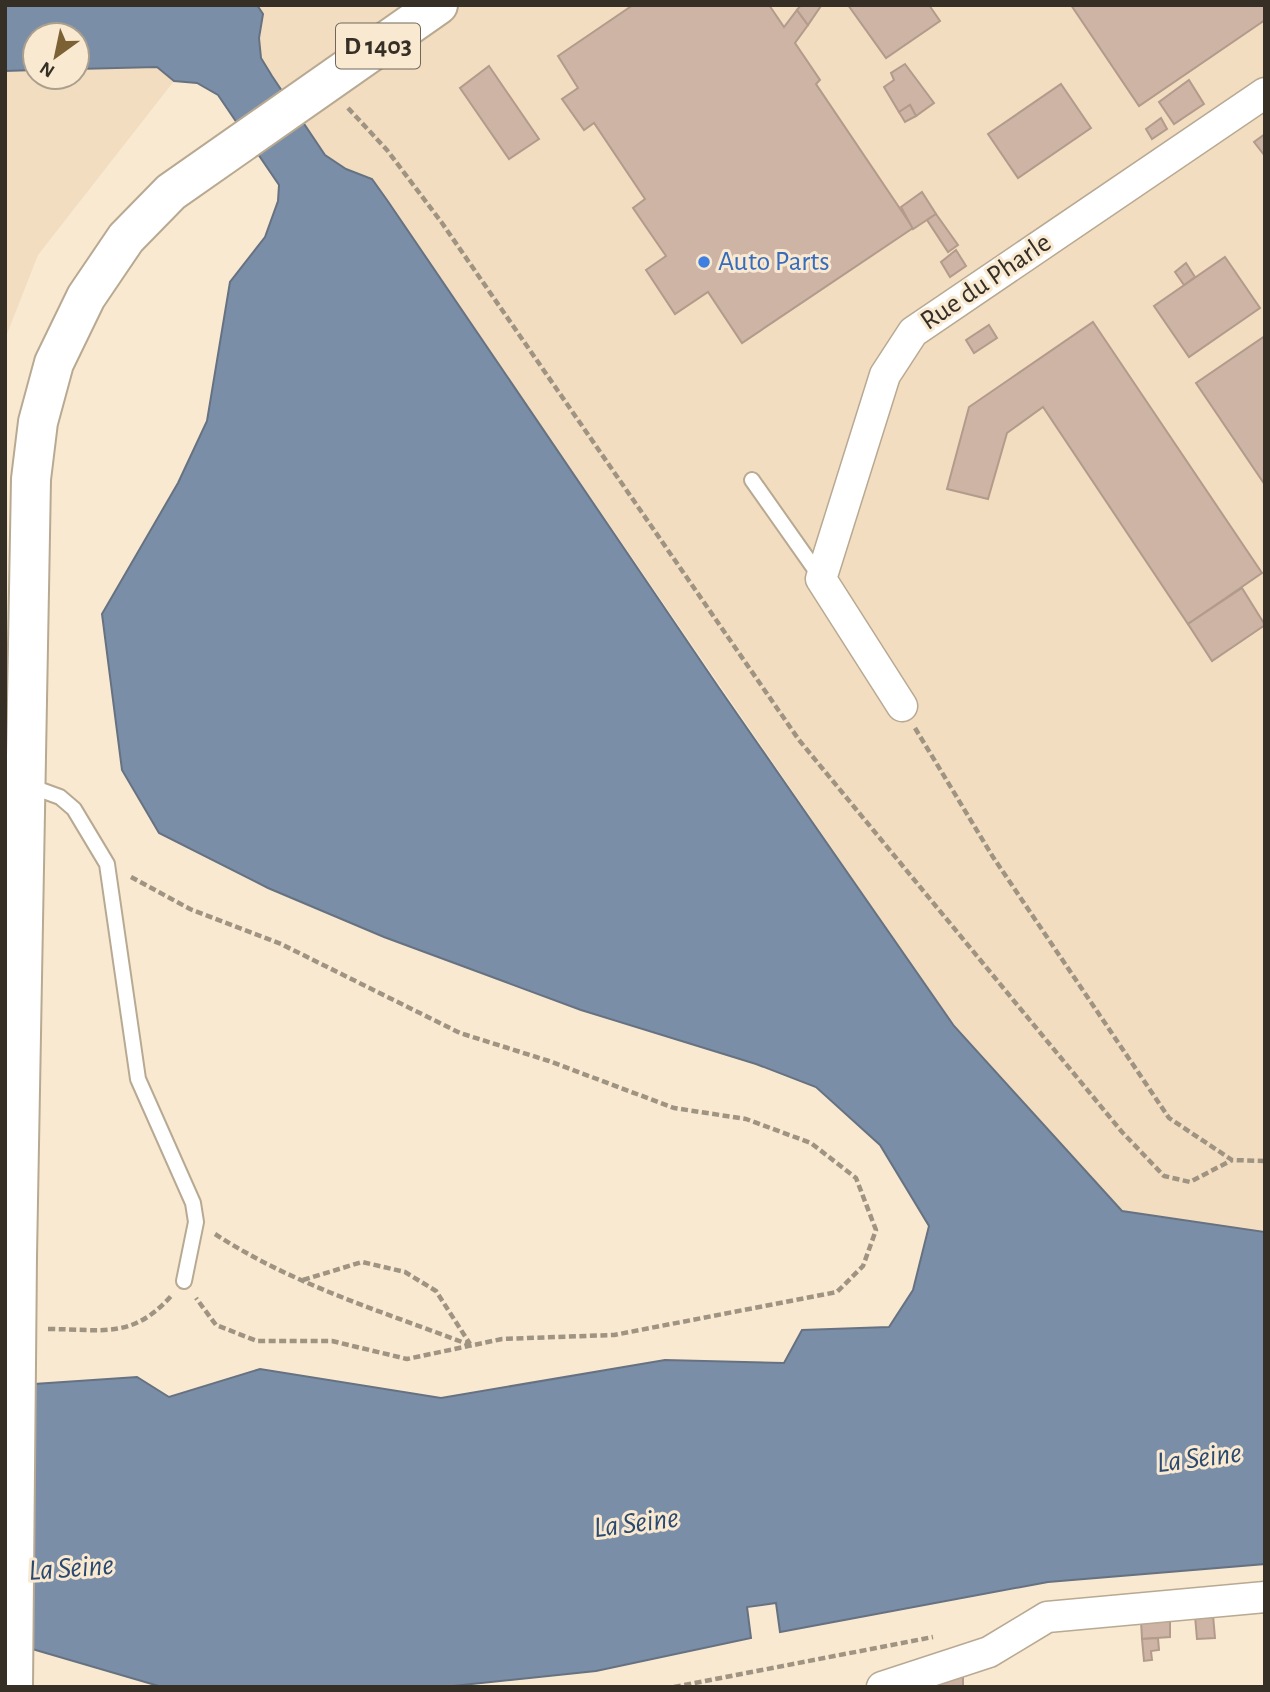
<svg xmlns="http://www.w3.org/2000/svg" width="1270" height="1692" font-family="'Alegreya Sans',sans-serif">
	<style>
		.built { fill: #f2ddc0; fill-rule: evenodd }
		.water { fill: #7b8ea8; stroke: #667281; stroke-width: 2 }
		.building { fill: #cdb4a5; stroke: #b39b8c; stroke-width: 2 }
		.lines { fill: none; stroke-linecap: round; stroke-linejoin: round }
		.lane-casing { stroke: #b8a992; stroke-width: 18 }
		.street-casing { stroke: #b8a992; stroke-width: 33 }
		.primary-casing { stroke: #b8a992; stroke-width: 42 }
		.path { stroke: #9f9382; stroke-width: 4.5; stroke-dasharray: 7 3.5; stroke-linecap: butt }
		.lane { stroke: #fff; stroke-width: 14 }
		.street { stroke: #fff; stroke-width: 30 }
		.primary { stroke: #fff; stroke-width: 38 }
		.primary-bridge-casing { stroke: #b8a992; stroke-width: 42; stroke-linecap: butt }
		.primary-bridge { stroke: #fff; stroke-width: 38 }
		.shop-dot { fill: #3f7fe0; stroke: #f9e9d1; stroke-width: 2.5 }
		.labels { text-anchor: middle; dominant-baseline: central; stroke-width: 6; stroke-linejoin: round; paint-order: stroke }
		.shield { fill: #f9e9d1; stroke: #706759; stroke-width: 2 }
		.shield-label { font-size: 26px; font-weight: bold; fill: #352f26 }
		.shop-label { font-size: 28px; fill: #366cbe; stroke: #f9e9d1; text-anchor: start }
		.street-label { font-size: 28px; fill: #352f26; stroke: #f9e9d1 }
		.water-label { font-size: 30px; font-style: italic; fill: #2a4970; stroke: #f9e9d1 }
	</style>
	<rect width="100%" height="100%" fill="#f9e9d1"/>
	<!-- built -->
	<path class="built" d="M5 5H1265V1232L1122 1211 954 1026 372 179 346 169 325 155 272 76 227 107 218 95 197 83 174 81 38 255 5 339ZM35 35H77V77H35Z"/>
	<!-- water -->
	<path class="water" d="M5 5H257L263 14 259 38 261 58 272 76 325 155 346 169 372 179 387 200 719 688 954 1026 1122 1211 1265 1232V1564L1048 1582 780 1632 776 1603 747 1607 751 1638 596 1671 443 1687H162L15 1644 5 1386 137 1377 169 1397 260 1369 441 1398 665 1360 784 1363 802 1330 889 1327 913 1290 929 1226 880 1145 816 1087 756 1064 581 1010 384 937 268 888 159 833 122 770 102 614 178 483 207 421 230 282 265 237 278 201 279 185 218 95 197 83 174 81 157 67 77 69V35H35V70L5 71Z"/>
	<!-- building -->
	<g class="building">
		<path d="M633 5H769L784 27 797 10 808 25 795 43 820 80 816 84 913 228 742 343 708 292 675 314 646 270 666 256 633 208 645 199 594 123 584 130 562 99 578 88 558 56Z"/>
		<path d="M801 5H827L821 6 808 25 797 10Z"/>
		<path d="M848 5H929L940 21 886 58Z"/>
		<path d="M1071 5H1265V20L1139 106Z"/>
		<path d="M905 64 934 103 916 116 910 105 899 112 884 87 894 80 891 73Z"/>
		<path d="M489 66 539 139 509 159 460 88Z"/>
		<path d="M1189 80 1204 104 1174 124 1159 102Z"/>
		<path d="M1061 84 1091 128 1018 178 988 134Z"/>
		<path d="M910 105 916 116 905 122 899 112Z"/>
		<path d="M1161 118 1167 129 1152 139 1146 129Z"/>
		<path d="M1265 134V156L1254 142Z"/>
		<path d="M922 192 936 214 913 229 901 207Z"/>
		<path d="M936 214 958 245 948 252 927 220Z"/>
		<path d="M956 250 966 266 950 277 941 262Z"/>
		<path d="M1225 257 1260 308 1189 357 1154 306Z"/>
		<path d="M1186 263 1195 277 1184 285 1175 272Z"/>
		<path d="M1093 322 1262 573 1188 624 1043 407 1007 433 988 499 947 489 969 407Z"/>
		<path d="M989 325 997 338 974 353 966 340Z"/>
		<path d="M1265 336V485L1196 383Z"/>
		<path d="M1242 588 1265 625 1212 661 1188 624Z"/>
		<path d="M1213 1615 1215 1638 1197 1639 1195 1616Z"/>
		<path d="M1170 1618V1637L1142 1639 1141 1621Z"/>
		<path d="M1158 1638 1159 1650 1151 1651 1152 1660 1144 1661 1142 1639Z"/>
		<path d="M963 1670V1687H936L935 1678Z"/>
	</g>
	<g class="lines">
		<!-- lane casing -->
		<g class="lane-casing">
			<g id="lane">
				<path d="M752 480 821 578"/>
				<path d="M27 785 60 797 74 809 107 864 138 1079 193 1203 196 1222 184 1281"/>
			</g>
		</g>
		<!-- street casing -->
		<g class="street-casing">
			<g id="street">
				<path d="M902 706 821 579 885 375 913 332 1265 93"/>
				<path d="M882 1687 989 1652 1047 1617 1265 1597"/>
			</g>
		</g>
		<!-- primary casing -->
		<g class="primary-casing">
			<path id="primary" d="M17 1256 31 479 38 422 54 363 86 297 126 238 171 192 438 5"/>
		</g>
		<!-- path -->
		<g class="path">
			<path d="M348 108 387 150 442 223 799 740 1122 1132 1164 1176 1190 1182 1232 1160"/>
			<path d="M915 728 993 857 1169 1118 1232 1160 1265 1161"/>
			<path d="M131 877 190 909 281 944 460 1033 549 1061 674 1108 746 1119 811 1143 856 1178 876 1230 863 1266 837 1292 614 1335 502 1339 407 1359 332 1341H257L216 1325 196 1298"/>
			<path d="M215 1234C293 1285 384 1312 470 1345"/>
			<path d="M303 1280 362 1262 405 1272 436 1291 470 1344"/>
			<path d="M48 1329C102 1329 132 1340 171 1296"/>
			<path d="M674 1687 933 1637"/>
		</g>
		<!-- lane -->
		<use href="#lane" class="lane"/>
		<!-- street -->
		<use href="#street" class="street"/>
		<!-- primary -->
		<use href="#primary" class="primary"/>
		<!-- primary-bridge casing -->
		<g class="primary-bridge-casing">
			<path id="primary-bridge" d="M13 1687 17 1256"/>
		</g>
		<!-- primary-bridge -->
		<use href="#primary-bridge" class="primary-bridge"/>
	</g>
	<!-- markers -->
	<circle class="shop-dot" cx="704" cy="262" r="7"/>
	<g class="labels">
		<!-- shield labels -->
		<rect class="shield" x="336" y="23.5" width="84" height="45" rx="5"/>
		<g class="shield-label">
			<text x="378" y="46">D 1403</text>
		</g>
		<!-- shop labels -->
		<g class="shop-label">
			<text x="718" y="262">Auto Parts</text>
		</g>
		<!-- street labels -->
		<g class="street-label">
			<text transform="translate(986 282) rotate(-34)">Rue du Pharle</text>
		</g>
		<!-- water labels -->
		<g class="water-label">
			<text transform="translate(1199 1458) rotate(-7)">La Seine</text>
			<text transform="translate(636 1523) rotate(-7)">La Seine</text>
			<text transform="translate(71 1568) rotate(-4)">La Seine</text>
		</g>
	</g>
	<!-- border -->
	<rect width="1270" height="1692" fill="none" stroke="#352f26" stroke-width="14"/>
	<!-- north arrow -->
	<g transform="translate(56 56) rotate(213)"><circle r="33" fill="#f9e9d1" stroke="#ab9f8d" stroke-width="2"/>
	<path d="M0-5L12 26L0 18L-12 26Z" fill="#7b6133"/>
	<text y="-10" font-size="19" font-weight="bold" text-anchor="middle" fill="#352f26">N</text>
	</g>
</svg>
